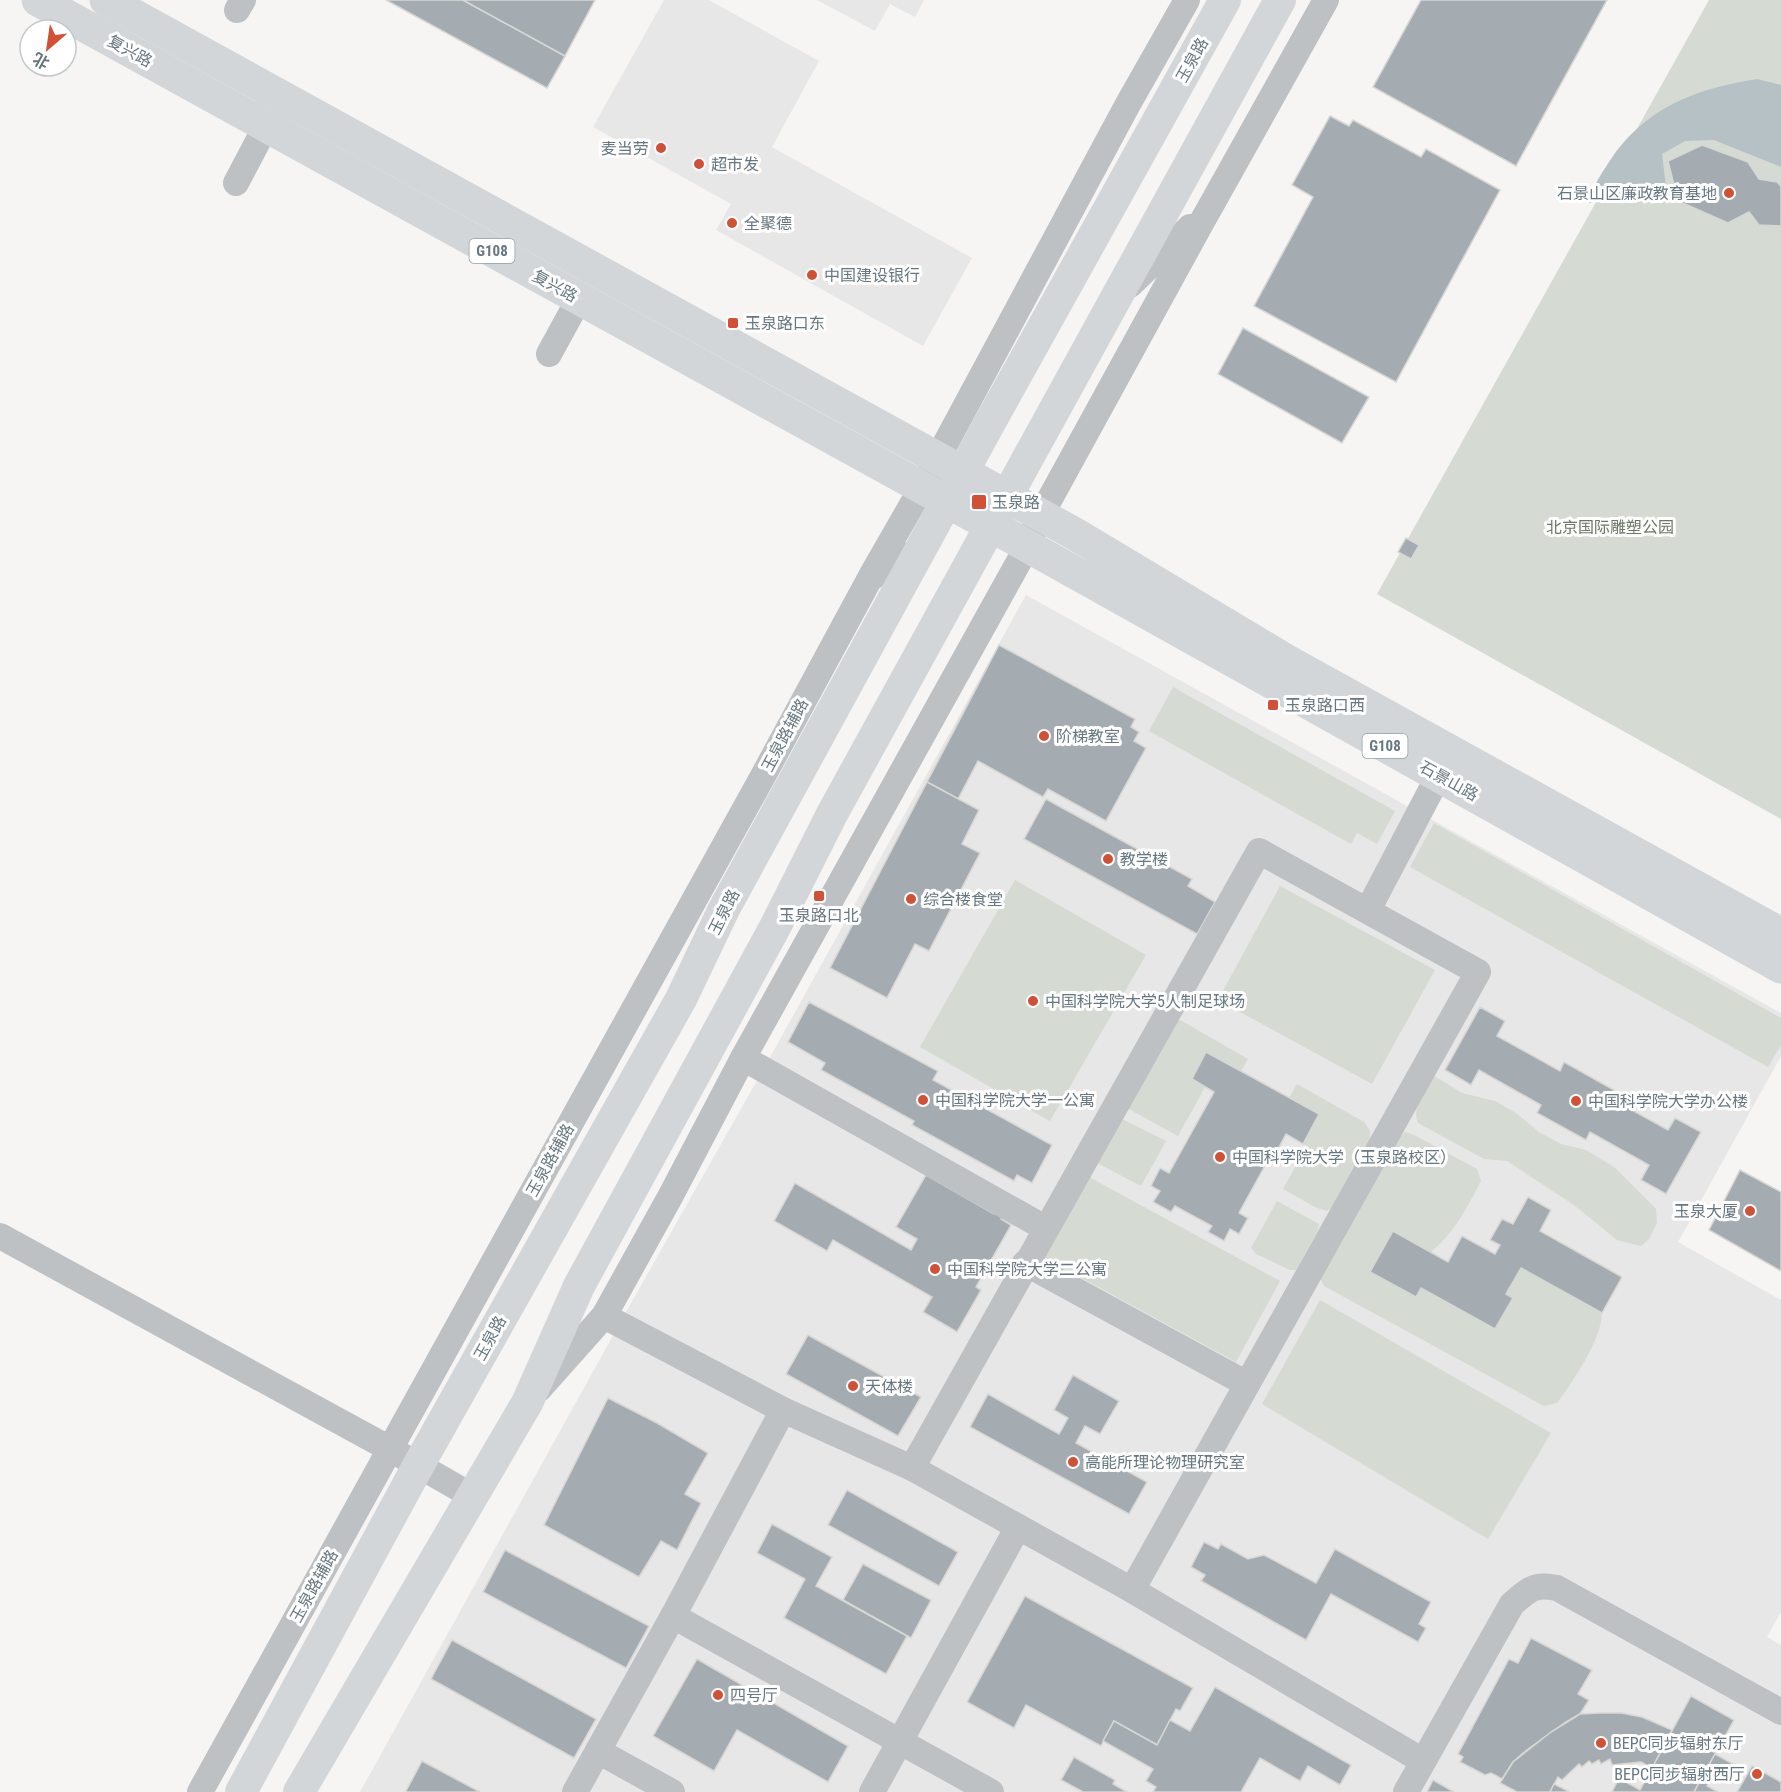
<svg xmlns="http://www.w3.org/2000/svg" width="1781" height="1792" font-family="'Roboto Condensed','Noto Sans SC',sans-serif">
	<style>
		.built { fill: #e6e7e6 }
		.green { fill: #d5dad2 }
		.water { fill: #b5c1c4 }
		.building { fill: #a5acb1; stroke: #d7d7d5; stroke-width: 1.5 }
		.lines { fill: none; stroke-linecap: round; stroke-linejoin: round }
		.minor { stroke: #bdc1c4; stroke-width: 26 }
		.major { stroke: #d2d6d9; stroke-width: 32 }
		.highway { stroke: #d2d6d9; stroke-width: 33 }
		.poi-dot { fill: #d25036; stroke: #fff; stroke-width: 2 }
		.labels { text-anchor: middle; dominant-baseline: central; stroke-width: 6; stroke-linejoin: round; paint-order: stroke }
		.shield { fill: #fff; stroke: #95a0a7; stroke-width: 1.5 }
		.shield-label { font-size: 15px; font-weight: bold; fill: #677781 }
		.street-label { font-size: 16px; fill: #677781; stroke: #fff }
		.poi-label { font-size: 16px; fill: #677781; stroke: #fff; text-anchor: start }
		.park-label { font-size: 16px; fill: #6b7866; stroke: #fff }
	</style>
	<rect width="100%" height="100%" fill="#f6f5f3"/>
	<!-- built -->
	<g class="built">
		<path d="M664 0H709L819 61 772 147 972 258 923 346 716 230 731 204 593 127Z"/>
		<path d="M817 0H924L915 17 890 4 875 31Z"/>
		<path d="M1026 595 1781 1013V1056L1678 1242 1781 1300V1612L1767 1637 1781 1645V1792H360L626 1312 763 1070Z"/>
	</g>
	<!-- green -->
	<g class="green">
		<path d="M1709 0H1781V819L1377 594Z"/>
		<path d="M1173 687 1395 811 1377 844 1357 833 1351 844 1149 731Z"/>
		<path d="M1434 823 1781 1018V1045L1768 1067 1410 867Z"/>
		<path d="M1015 880 1146 955 1050 1121 920 1047Z"/>
		<path d="M1280 886 1435 970 1372 1084 1218 1000Z"/>
		<path d="M1180 1020 1248 1059 1241 1071 1206 1052 1192 1079 1205 1087 1178 1136 1125 1107 1173 1021Z"/>
		<path d="M1433 1075 1462 1093 1495 1101 1516 1113 1539 1132 1561 1144 1586 1150 1614 1167 1656 1209 1657 1223 1649 1239 1641 1246 1617 1240 1574 1205 1507 1161 1484 1159 1418 1123C1411 1107 1426 1090 1433 1075Z"/>
		<path d="M1297 1084 1364 1122 1370 1131V1138L1332 1208 1326 1211 1315 1207 1283 1189 1307 1146 1303 1144 1319 1114 1289 1098Z"/>
		<path d="M1122 1119 1166 1141 1141 1186 1099 1164 1098 1160Z"/>
		<path d="M1405 1132 1414 1135 1477 1169 1481 1181C1467 1208 1454 1233 1431 1252L1393 1231 1371 1272 1416 1297 1421 1288 1495 1329 1512 1298 1506 1294 1521 1268 1602 1313C1602 1338 1573 1382 1557 1403L1544 1406 1324 1286 1319 1276 1399 1138Z"/>
		<path d="M1089 1177 1280 1281 1236 1362 1045 1258Z"/>
		<path d="M1277 1201 1319 1224 1318 1230 1296 1270H1290L1256 1254 1251 1248Z"/>
		<path d="M1320 1300 1551 1433 1488 1539 1262 1404Z"/>
	</g>
	<!-- water -->
	<path class="water" d="M1757 79 1781 85V167L1714 140 1685 141 1662 154 1666 187 1627 192 1589 203C1592 187 1600 176 1609 162 1645 107 1695 89 1757 79Z"/>
	<!-- building -->
	<g class="building">
		<path d="M386 0H463L565 56 547 88Z"/>
		<path d="M463 0H595L565 56Z"/>
		<path d="M1421 0H1607L1516 166 1373 87Z"/>
		<path d="M1330 116 1349 126 1353 120 1421 157 1426 149 1500 190 1396 382 1254 306 1313 197 1292 185Z"/>
		<path d="M1702 145 1748 162 1759 179 1777 182 1781 186V253V226L1759 225 1749 212 1728 223 1678 201 1668 161Z"/>
		<path d="M1243 328 1369 397 1342 443 1218 374Z"/>
		<path d="M1406 538 1419 545 1411 559 1398 552Z"/>
		<path d="M999 645 1135 719 1131 727 1139 732 1134 741 1146 748 1106 821 1048 789 1043 797 978 761 958 799 927 782Z"/>
		<path d="M927 782 979 810 962 844 980 853 929 951 915 944 887 998 830 968Z"/>
		<path d="M1046 799 1192 879 1188 886 1215 902 1197 934 1024 839Z"/>
		<path d="M809 1002 938 1071 933 1080 1052 1145 1032 1183 1017 1175 1014 1181 912 1125 914 1121 821 1070 825 1063 788 1042Z"/>
		<path d="M1480 1007 1505 1021 1497 1036 1560 1071 1564 1062 1614 1090 1610 1098 1668 1130 1675 1118 1701 1132 1666 1194 1641 1180 1649 1165 1590 1132 1586 1140 1537 1113 1541 1105 1479 1070 1471 1085 1445 1070Z"/>
		<path d="M1206 1052 1319 1114 1303 1144 1286 1134 1275 1155 1272 1153 1239 1213 1248 1218 1239 1234 1230 1229 1224 1241 1208 1232 1212 1226 1175 1206 1171 1212 1153 1202 1160 1191 1151 1186 1160 1168 1169 1173 1214 1092 1192 1079Z"/>
		<path d="M1740 1170 1781 1192V1271L1709 1230Z"/>
		<path d="M926 1175 994 1214 996 1210 1004 1214 1001 1219 1011 1225 976 1287 981 1290 957 1332 923 1312 932 1297 833 1240 827 1251 774 1221 795 1183 911 1250 917 1239 896 1227Z"/>
		<path d="M1528 1197 1551 1210 1540 1231 1622 1277 1602 1313 1521 1268 1506 1294 1513 1298 1495 1329 1421 1288 1416 1297 1370 1272 1393 1231 1448 1262 1462 1236 1495 1254 1500 1245 1490 1240 1502 1219 1513 1224Z"/>
		<path d="M808 1335 921 1397 898 1436 786 1374Z"/>
		<path d="M1073 1375 1119 1401 1100 1434 1085 1426 1076 1443 1147 1482 1129 1514 970 1427 988 1394 1059 1434 1068 1418 1054 1410Z"/>
		<path d="M608 1398 657 1423 708 1453 685 1494 701 1503 677 1550 661 1541 639 1577 544 1525Z"/>
		<path d="M847 1490 958 1552 939 1586 828 1525Z"/>
		<path d="M772 1524 832 1557 816 1586 907 1636 886 1674 784 1618 805 1579 757 1553Z"/>
		<path d="M1204 1542 1218 1549 1221 1544 1248 1559 1264 1555 1316 1583 1335 1549 1431 1602 1419 1624 1426 1628 1418 1642 1331 1594 1306 1640 1201 1581 1205 1575 1191 1567Z"/>
		<path d="M505 1550 649 1626 626 1668 483 1592Z"/>
		<path d="M863 1564 931 1600 911 1638 843 1600Z"/>
		<path d="M1025 1596 1193 1688 1180 1711 1176 1709 1157 1745 1114 1721 1101 1746 1026 1705 1014 1728 967 1702Z"/>
		<path d="M1531 1638 1592 1670 1578 1694 1589 1700 1580 1714 1566 1722 1523 1753 1513 1762 1502 1779 1491 1773 1485 1775 1460 1762 1463 1757 1458 1754 1509 1659 1518 1663Z"/>
		<path d="M452 1640 596 1719 574 1758 431 1679Z"/>
		<path d="M697 1659 848 1746 828 1782 737 1730 714 1771 653 1736Z"/>
		<path d="M1215 1687 1351 1765 1340 1785 1308 1766 1300 1781 1260 1758 1241 1792H1153L1156 1787 1146 1781 1153 1769 1103 1741 1114 1721 1157 1745 1170 1720 1190 1731Z"/>
		<path d="M1691 1696 1734 1720 1694 1792H1612L1619 1778 1640 1790Z"/>
		<path d="M1600 1713H1621L1642 1717 1672 1730 1652 1768 1641 1762 1612 1765 1610 1759 1601 1764 1599 1760 1592 1764 1589 1761 1582 1767 1579 1764 1562 1780 1558 1777 1550 1792H1517L1500 1783 1513 1762 1551 1732 1580 1714Z"/>
		<path d="M1715 1754 1733 1764 1723 1780 1713 1775 1707 1786 1718 1792H1694Z"/>
		<path d="M1074 1757 1115 1780 1113 1784 1127 1792H1083L1061 1780Z"/>
		<path d="M422 1761 480 1792H407L406 1791Z"/>
		<path d="M1752 1766 1781 1782V1792H1737Z"/>
		<path d="M1433 1780 1454 1792H1427Z"/>
		<path d="M1554 1784 1568 1791 1567 1792H1550Z"/>
	</g>
	<g class="lines">
		<!-- minor -->
		<g class="minor">
			<path d="M237 10 243 0"/>
			<path d="M236 183 266 126"/>
			<path d="M1130 285 1190 227"/>
			<path d="M549 354 579 299"/>
			<path d="M871 576 921 489 1128 104 1187 0"/>
			<path d="M1368 910 1439 775"/>
			<path d="M743 1058 1045 1228"/>
			<path d="M0 1236 390 1449 472 1496"/>
			<path d="M1025 1263 1247 1384"/>
			<path d="M604 1316 783 1410 912 1468 1132 1590 1423 1761"/>
			<path d="M539 1389 604 1316 670 1197 743 1058 1022 556 1041 515 1199 227 1326 0"/>
			<path d="M912 1468 1259 851 1478 972 1132 1590"/>
			<path d="M673 1616 991 1792"/>
			<path d="M598 1751 672 1792"/>
			<path d="M200 1792 763 776 869 580 890 564 920 550"/>
			<path d="M575 1792 673 1616 783 1410"/>
			<path d="M872 1792 1018 1527"/>
			<path d="M1406 1792 1512 1604C1529 1590 1533 1583 1557 1588L1781 1712"/>
		</g>
		<!-- major -->
		<g class="major">
			<path d="M241 1792 418 1466 681 999 724 909 988 426 1225 0"/>
			<path d="M299 1792 527 1403 579 1286 774 929 832 814 1280 0"/>
		</g>
		<!-- highway -->
		<g class="highway">
			<path d="M38 0 990 525 1781 967"/>
			<path d="M106 0 1075 534 1287 661 1781 934"/>
		</g>
	</g>
	<!-- markers -->
	<g class="poi-dot">
		<circle cx="661" cy="148" r="6"/>
		<circle cx="699" cy="164" r="6"/>
		<circle cx="1729" cy="193" r="6"/>
		<circle cx="732" cy="223" r="6"/>
		<circle cx="812" cy="275" r="6"/>
		<rect x="727" y="317" width="12" height="12" rx="3"/>
		<rect x="971" y="494" width="16" height="16" rx="3"/>
		<rect x="1267" y="699" width="12" height="12" rx="3"/>
		<circle cx="1044" cy="736" r="6"/>
		<circle cx="1108" cy="859" r="6"/>
		<rect x="813" y="890" width="12" height="12" rx="3"/>
		<circle cx="911" cy="899" r="6"/>
		<circle cx="1033" cy="1001" r="6"/>
		<circle cx="923" cy="1100" r="6"/>
		<circle cx="1576" cy="1101" r="6"/>
		<circle cx="1220" cy="1157" r="6"/>
		<circle cx="1750" cy="1211" r="6"/>
		<circle cx="935" cy="1269" r="6"/>
		<circle cx="853" cy="1386" r="6"/>
		<circle cx="1073" cy="1462" r="6"/>
		<circle cx="718" cy="1695" r="6"/>
		<circle cx="1601" cy="1743" r="6"/>
		<circle cx="1757" cy="1774" r="6"/>
	</g>
	<g class="labels">
		<!-- shield labels -->
		<g class="shield">
			<rect x="469.5" y="239" width="45" height="24" rx="4.5"/>
			<rect x="1362.5" y="734" width="45" height="24" rx="4.5"/>
		</g>
		<g class="shield-label">
			<text x="492" y="251">G108</text>
			<text x="1385" y="746">G108</text>
		</g>
		<!-- street labels -->
		<g class="street-label">
			<text transform="translate(130 51) rotate(29)">复兴路</text>
			<text transform="translate(1192 60) rotate(-61)">玉泉路</text>
			<text transform="translate(555 286) rotate(29)">复兴路</text>
			<text transform="translate(785 735) rotate(-62)">玉泉路辅路</text>
			<text transform="translate(1449 781) rotate(29)">石景山路</text>
			<text transform="translate(724 912) rotate(-63)">玉泉路</text>
			<text transform="translate(550 1160) rotate(-61)">玉泉路辅路</text>
			<text transform="translate(490 1338) rotate(-61)">玉泉路</text>
			<text transform="translate(314 1586) rotate(-61)">玉泉路辅路</text>
		</g>
		<!-- poi labels -->
		<g class="poi-label">
			<text x="649" y="148" text-anchor="end">麦当劳</text>
			<text x="711" y="164">超市发</text>
			<text x="1717" y="193" text-anchor="end">石景山区廉政教育基地</text>
			<text x="744" y="223">全聚德</text>
			<text x="824" y="275">中国建设银行</text>
			<text x="745" y="323">玉泉路口东</text>
			<text x="992" y="502">玉泉路</text>
			<text x="1285" y="705">玉泉路口西</text>
			<text x="1056" y="736">阶梯教室</text>
			<text x="1120" y="859">教学楼</text>
			<text x="923" y="899">综合楼食堂</text>
			<text x="819" y="915" text-anchor="middle">玉泉路口北</text>
			<text x="1045" y="1001">中国科学院大学5人制足球场</text>
			<text x="935" y="1100">中国科学院大学一公寓</text>
			<text x="1588" y="1101">中国科学院大学办公楼</text>
			<text x="1232" y="1157">中国科学院大学（玉泉路校区）</text>
			<text x="1738" y="1211" text-anchor="end">玉泉大厦</text>
			<text x="947" y="1269">中国科学院大学二公寓</text>
			<text x="865" y="1386">天体楼</text>
			<text x="1085" y="1462">高能所理论物理研究室</text>
			<text x="730" y="1695">四号厅</text>
			<text x="1613" y="1743">BEPC同步辐射东厅</text>
			<text x="1745" y="1774" text-anchor="end">BEPC同步辐射西厅</text>
		</g>
		<!-- park labels -->
		<g class="park-label">
			<text x="1610" y="527">北京国际雕塑公园</text>
		</g>
	</g>
	<!-- north arrow -->
	<g transform="translate(48 48) rotate(209)"><circle r="28" fill="#ffffff" stroke="#c2c9cd" stroke-width="1.5"/>
	<path d="M0-4.5L10 22L0 15L-10 22Z" fill="#d25036"/>
	<text y="-9" font-size="16" font-weight="bold" text-anchor="middle" fill="#677781">北</text>
	</g>
</svg>
